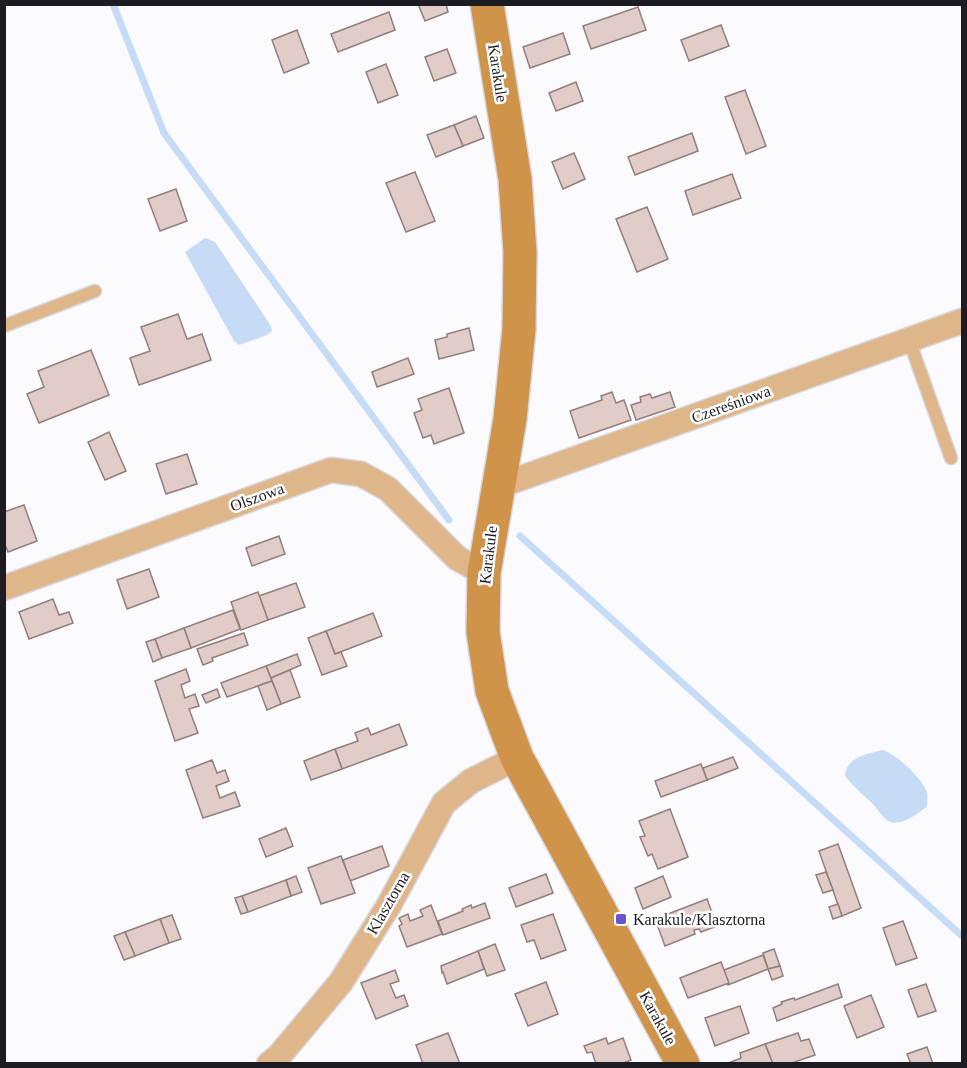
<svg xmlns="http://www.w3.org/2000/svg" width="967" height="1068" font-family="'Times New Roman',serif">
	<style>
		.water { fill: #c5dbf6 }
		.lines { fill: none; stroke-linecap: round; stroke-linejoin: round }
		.stream { stroke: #c5dbf6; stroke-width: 7 }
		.building { fill: #e1ccc7; stroke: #927f7b; stroke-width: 1.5 }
		.lane-casing { stroke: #d7d7dc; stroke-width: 15 }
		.street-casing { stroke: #d7d7dc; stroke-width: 27 }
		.secondary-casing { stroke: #d7d7dc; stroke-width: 36 }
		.lane { stroke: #dfb689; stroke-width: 12 }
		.street { stroke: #dfb689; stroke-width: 24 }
		.secondary { stroke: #cf934a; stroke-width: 33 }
		.poi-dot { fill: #6856cf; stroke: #fff; stroke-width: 2 }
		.labels { text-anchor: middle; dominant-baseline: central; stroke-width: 5; stroke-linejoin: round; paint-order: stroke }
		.street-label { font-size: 16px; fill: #1d1c22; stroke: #fff }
		.poi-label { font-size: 16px; fill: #1d1c22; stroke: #fff; text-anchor: start }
	</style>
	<rect width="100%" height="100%" fill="#fbfbff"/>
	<!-- water -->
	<g class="water">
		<path d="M205 238 215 242 271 326 272 331 267 335 239 345 234 341 185 252Z"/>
		<path d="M883 750C897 755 921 777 927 792 928 796 927 802 927 807 917 813 901 828 888 821 882 817 877 808 872 803 862 794 853 786 845 776 846 757 867 754 883 750Z"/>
	</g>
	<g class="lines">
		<!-- stream -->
		<g class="stream">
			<path d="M113 4 164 133 449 520"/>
			<path d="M520 536 962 936"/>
		</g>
	</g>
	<!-- building -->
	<g class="building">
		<path d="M418 4H446L448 12 425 21Z"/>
		<path d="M638 7 646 30 591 49 583 26Z"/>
		<path d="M389 12 395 30 338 52 331 34Z"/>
		<path d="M721 25 729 46 689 61 681 40Z"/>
		<path d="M297 30 309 63 284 73 272 40Z"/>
		<path d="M563 33 570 54 530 68 523 47Z"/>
		<path d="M447 49 456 73 434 81 425 57Z"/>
		<path d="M386 64 398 95 378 103 366 72Z"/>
		<path d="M576 82 583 101 556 111 549 93Z"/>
		<path d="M745 90 766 146 746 154 725 97Z"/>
		<path d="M476 116 484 138 463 146 454 125Z"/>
		<path d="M454 125 463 146 436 157 427 135Z"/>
		<path d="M692 133 698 151 635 175 628 157Z"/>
		<path d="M574 153 585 179 563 189 552 162Z"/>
		<path d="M415 172 435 221 406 232 386 183Z"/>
		<path d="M732 174 741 198 693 215 685 191Z"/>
		<path d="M176 189 187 221 160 231 148 199Z"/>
		<path d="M647 207 668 259 637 272 616 219Z"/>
		<path d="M178 314 187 339 202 334 211 360 139 385 130 358 150 351 141 327Z"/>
		<path d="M469 328 474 350 439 359 435 340 447 337V334Z"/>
		<path d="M91 350 109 395 39 423 27 394 44 387 38 371Z"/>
		<path d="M408 358 414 374 377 387 372 372Z"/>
		<path d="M449 388 464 433 434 444 431 435 423 438 414 413 422 410 418 399Z"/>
		<path d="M612 392 616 403 624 400 631 420 579 438 570 411 602 400 601 396Z"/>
		<path d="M670 392 675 407 636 420 631 405 641 402 640 397 650 394 652 398Z"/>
		<path d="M109 432 126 471 105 480 88 442Z"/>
		<path d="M187 454 197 484 166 494 156 464Z"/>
		<path d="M24 505 37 541 8 552 4 542V512Z"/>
		<path d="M279 536 285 554 252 566 246 548Z"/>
		<path d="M149 569 159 597 127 609 117 580Z"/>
		<path d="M296 583 305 607 268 620 259 596Z"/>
		<path d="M258 592 268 620 241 630 231 602Z"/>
		<path d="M53 599 59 615 69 612 73 623 29 639 19 612Z"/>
		<path d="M233 610 240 629 191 648 184 628Z"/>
		<path d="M373 613 382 636 335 654 326 631Z"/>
		<path d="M184 628 191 648 162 658 155 639Z"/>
		<path d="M326 631 335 654 341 652 347 666 322 675 308 638Z"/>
		<path d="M244 633 248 645 212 658 213 661 203 665 197 649Z"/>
		<path d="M155 639 162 658 153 662 146 642Z"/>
		<path d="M297 654 301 665 271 678 266 666Z"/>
		<path d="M266 666 272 681 227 697 221 683Z"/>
		<path d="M186 669 190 681 181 685 185 698 195 694 199 706 189 709 198 733 175 741 155 681Z"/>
		<path d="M290 670 300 697 281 704 271 678Z"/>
		<path d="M272 681 281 704 267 710 258 686Z"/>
		<path d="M217 689 220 697 206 703 202 695Z"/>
		<path d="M399 724 407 745 342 769 335 749 358 741 355 733 368 728 371 735Z"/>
		<path d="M335 749 342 769 311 780 304 761Z"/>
		<path d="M733 757 738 768 707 780 703 768Z"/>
		<path d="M212 760 217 773 225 770 229 781 216 786 220 798 235 792 240 806 203 818 186 770Z"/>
		<path d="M701 764 707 780 661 797 655 781Z"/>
		<path d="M670 809 688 857 658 869 652 854 648 856 640 837 645 836 639 821Z"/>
		<path d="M286 828 293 846 266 857 259 839Z"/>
		<path d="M838 844 861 908 842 916 819 851Z"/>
		<path d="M382 846 389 866 350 881 343 860Z"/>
		<path d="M341 856 355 893 321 904 308 868Z"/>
		<path d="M826 872 833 890 823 893 816 875Z"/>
		<path d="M546 874 553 893 516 907 509 888Z"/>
		<path d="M296 876 302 892 291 896 286 880Z"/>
		<path d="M663 876 671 897 643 909 635 888Z"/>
		<path d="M286 880 291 896 248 912 242 896Z"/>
		<path d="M242 896 248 912 241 914 235 898Z"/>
		<path d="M707 899 717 926 701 932 699 929 694 930 695 934 665 946 655 919Z"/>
		<path d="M485 903 490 918 443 935 438 921 463 911 462 909 471 905 472 908Z"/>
		<path d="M838 904 842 916 833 919 829 907Z"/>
		<path d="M431 905 442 934 407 947 399 926 402 924 399 918 408 914 410 921 423 916 420 910Z"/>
		<path d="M553 914 566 950 541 959 534 940 527 942 521 925Z"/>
		<path d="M172 915 181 939 169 943 160 919Z"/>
		<path d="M160 919 169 943 135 956 125 932Z"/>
		<path d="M903 921 917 958 896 965 883 928Z"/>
		<path d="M125 932 135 956 124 960 114 936Z"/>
		<path d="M495 944 505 970 487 976 478 951Z"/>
		<path d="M774 949 780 966 768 969 763 953Z"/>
		<path d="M478 951 484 969 447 984 443 972 442 973 441 966Z"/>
		<path d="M763 955 768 969 728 985 724 970Z"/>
		<path d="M721 962 729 983 688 998 680 978Z"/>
		<path d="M780 966 783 976 772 980 768 969Z"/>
		<path d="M395 970 399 981 390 984 396 998 404 995 408 1006 376 1019 361 983Z"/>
		<path d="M546 982 558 1014 528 1026 515 994Z"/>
		<path d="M838 984 842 997 777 1021 773 1008 782 1004 781 1002 794 998 795 1000Z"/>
		<path d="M926 984 936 1011 918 1017 908 990Z"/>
		<path d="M871 995 884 1027 857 1038 844 1006Z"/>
		<path d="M740 1006 749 1033 715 1046 705 1018Z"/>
		<path d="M448 1033 460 1064H423L416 1045Z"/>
		<path d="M798 1033 801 1041 809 1039 815 1055 789 1064H773L765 1044Z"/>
		<path d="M606 1038 608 1044 623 1038 631 1060 621 1064H596L592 1052 587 1053 584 1046Z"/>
		<path d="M765 1044 773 1064H726L741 1058 740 1053Z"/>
		<path d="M927 1047 933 1064H911L907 1054Z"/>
	</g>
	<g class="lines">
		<!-- lane casing -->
		<g class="lane-casing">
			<g id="lane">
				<path d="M4 326 95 291"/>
				<path d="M909 340 951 458"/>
			</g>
		</g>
		<!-- street casing -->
		<g class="street-casing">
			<g id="street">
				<path d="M499 486 962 321"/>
				<path d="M4 588 331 470 361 474 388 489 457 558 484 573"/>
				<path d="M269 1064 279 1056 341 982 389 905 444 803 471 781 517 758"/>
			</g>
		</g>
		<!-- secondary casing -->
		<g class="secondary-casing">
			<path id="secondary" d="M487 4 515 179 520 252 519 329 510 419 484 573 483 632 492 691 517 758 683 1064"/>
		</g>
		<!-- lane -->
		<use href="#lane" class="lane"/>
		<!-- street -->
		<use href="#street" class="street"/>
		<!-- secondary -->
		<use href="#secondary" class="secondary"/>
	</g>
	<!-- markers -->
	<rect class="poi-dot" x="615" y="913" width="12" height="12" rx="3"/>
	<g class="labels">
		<!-- street labels -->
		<g class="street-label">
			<text transform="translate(498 73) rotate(81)">Karakule</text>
			<text transform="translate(731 404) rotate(-20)">Czereśniowa</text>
			<text transform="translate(257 497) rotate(-20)">Olszowa</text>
			<text transform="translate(488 555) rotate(-83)">Karakule</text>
			<text transform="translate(388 903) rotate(-60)">Klasztorna</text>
			<text transform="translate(658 1018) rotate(61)">Karakule</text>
		</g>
		<!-- poi labels -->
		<g class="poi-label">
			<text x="633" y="919">Karakule/Klasztorna</text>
		</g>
	</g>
	<!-- border -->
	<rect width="967" height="1068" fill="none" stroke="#1d1c22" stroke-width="12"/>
</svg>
